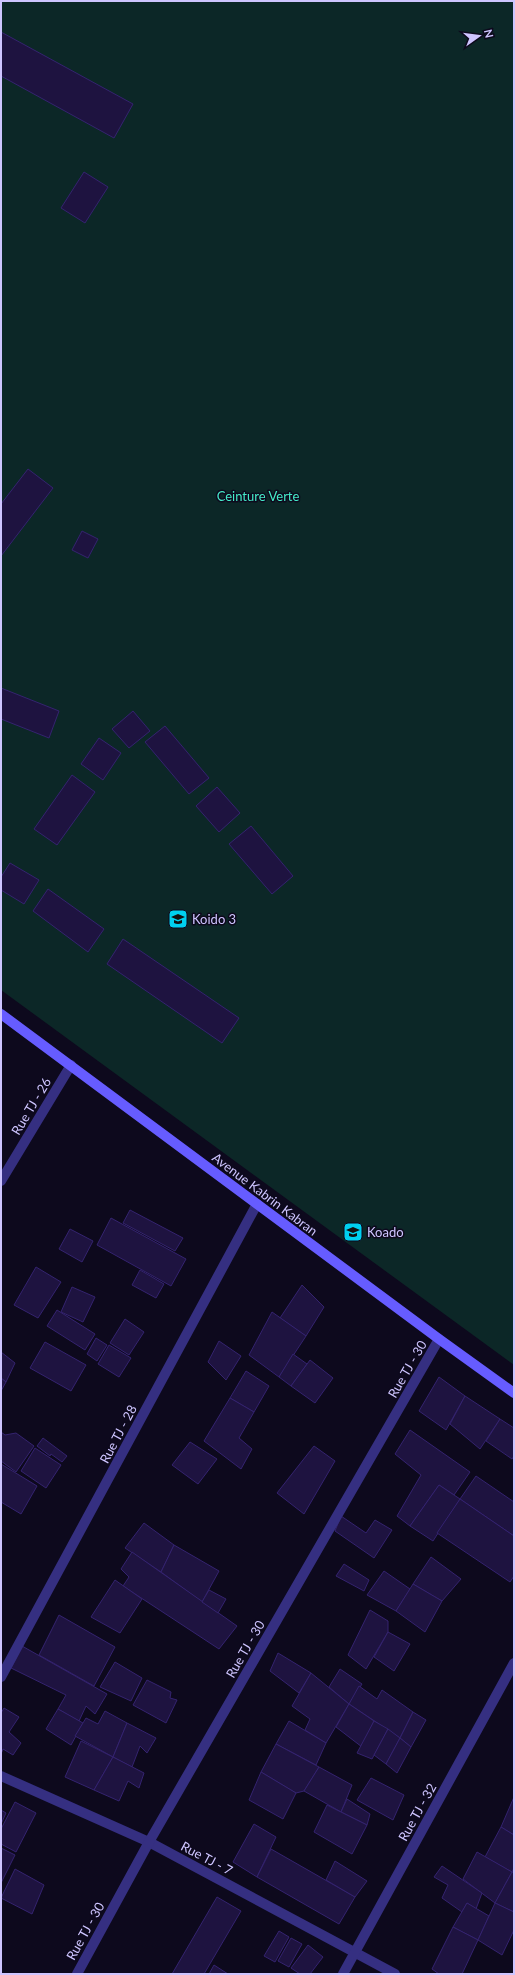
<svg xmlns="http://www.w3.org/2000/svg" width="515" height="1975" font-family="Lato,sans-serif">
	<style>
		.green { fill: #0c2727 }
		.building { fill: #1e1340; stroke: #34236f }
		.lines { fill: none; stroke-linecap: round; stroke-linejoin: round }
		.street { stroke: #352f81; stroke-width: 10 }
		.secondary { stroke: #665cff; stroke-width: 10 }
		.labels { text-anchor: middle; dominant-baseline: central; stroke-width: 3; stroke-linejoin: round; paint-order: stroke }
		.park-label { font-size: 13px; fill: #45ebc8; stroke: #0d091d }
		.poi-label { font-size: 13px; fill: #cec5ff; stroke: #0d091d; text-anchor: start }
		.street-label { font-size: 13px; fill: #cec5ff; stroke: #0d091d }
	</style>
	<rect width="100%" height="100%" fill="#0d091d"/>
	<!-- green -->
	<path class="green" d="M1 1H514V1365L1 990Z"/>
	<!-- building -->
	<g class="building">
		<path d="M1 32 133 104 114 138 1 76Z"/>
		<path d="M84 172 108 187 85 223 61 208Z"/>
		<path d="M28 469 53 488 1 556V504Z"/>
		<path d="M82 531 98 539 88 558 72 550Z"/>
		<path d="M1 688 59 711 49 738 1 719Z"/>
		<path d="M133 711 150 731 129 748 112 729Z"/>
		<path d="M165 726 209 778 189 794 145 742Z"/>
		<path d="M99 738 121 753 103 780 81 764Z"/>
		<path d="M72 775 95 792 57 845 34 829Z"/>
		<path d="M217 787 240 813 219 832 196 806Z"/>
		<path d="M251 826 293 876 272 894 229 844Z"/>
		<path d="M10 863 39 880 24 904 1 890V877Z"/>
		<path d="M48 889 104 929 88 952 33 911Z"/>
		<path d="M123 939 239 1018 222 1043 107 964Z"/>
		<path d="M130 1210 183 1238 175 1251 123 1223Z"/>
		<path d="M111 1218 186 1259 171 1286 97 1245Z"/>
		<path d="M70 1229 93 1241 82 1262 59 1249Z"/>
		<path d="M36 1267 61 1282 38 1318 14 1305Z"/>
		<path d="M140 1270 164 1284 156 1298 132 1285Z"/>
		<path d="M302 1285 324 1307 306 1336 280 1318Z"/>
		<path d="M72 1287 95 1297 83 1322 61 1312Z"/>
		<path d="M57 1310 95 1334 85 1350 47 1326Z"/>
		<path d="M272 1312 306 1336 279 1377 249 1355Z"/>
		<path d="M125 1319 144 1332 129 1355 110 1343Z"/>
		<path d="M96 1338 107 1345 97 1361 87 1354Z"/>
		<path d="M219 1341 241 1356 226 1380 208 1362Z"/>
		<path d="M45 1342 86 1365 71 1391 30 1368Z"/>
		<path d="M109 1345 131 1358 119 1377 98 1364Z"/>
		<path d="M1 1352 15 1363 6 1382 1 1378Z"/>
		<path d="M293 1354 307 1364 291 1386 279 1377Z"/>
		<path d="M310 1360 333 1378 315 1403 291 1386Z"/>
		<path d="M246 1371 269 1386 254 1412 230 1398Z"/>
		<path d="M439 1377 465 1396 446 1430 419 1411Z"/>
		<path d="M1 1378 6 1382 1 1391Z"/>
		<path d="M465 1396 500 1419 480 1449 450 1424Z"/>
		<path d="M230 1398 254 1412 239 1438 252 1449 241 1469 204 1441Z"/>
		<path d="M500 1419 514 1428V1456L512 1459 486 1441Z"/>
		<path d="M410 1430 470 1472 454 1495 439 1485 410 1526 397 1516 421 1475 395 1454Z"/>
		<path d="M1 1432 5 1435 16 1433 34 1446 16 1472 1 1461Z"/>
		<path d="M43 1438 67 1456 62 1462 51 1454 50 1456 37 1446Z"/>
		<path d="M190 1442 217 1459 198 1484 172 1465Z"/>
		<path d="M314 1446 335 1461 304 1514 277 1493Z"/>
		<path d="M35 1448 61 1465 46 1488 21 1471Z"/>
		<path d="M1 1464 37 1486 21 1514 1 1502Z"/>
		<path d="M476 1476 514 1502V1536L460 1499Z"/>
		<path d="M439 1485 460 1499 433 1541 410 1526Z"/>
		<path d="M460 1499 514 1536V1576L510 1582 437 1533Z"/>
		<path d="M341 1516 366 1533 375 1520 392 1530 374 1558 335 1531Z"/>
		<path d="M144 1523 174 1545 161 1572 125 1548Z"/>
		<path d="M174 1545 219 1571 202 1602 161 1572Z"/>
		<path d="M132 1552 237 1626 219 1649 123 1586 129 1577 121 1569Z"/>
		<path d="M431 1557 461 1579 442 1601 413 1584Z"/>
		<path d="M344 1564 369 1580 364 1591 336 1576Z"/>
		<path d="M384 1571 410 1589 396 1611 367 1595Z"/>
		<path d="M115 1580 142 1599 120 1633 91 1617Z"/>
		<path d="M413 1584 442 1601 425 1632 396 1611Z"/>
		<path d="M209 1590 226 1599 218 1613 202 1602Z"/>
		<path d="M370 1610 388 1621V1632L366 1669 348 1655Z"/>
		<path d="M59 1615 115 1647 94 1686 39 1655Z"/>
		<path d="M388 1632 410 1644 394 1671 374 1657Z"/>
		<path d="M22 1646 107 1694 95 1714 86 1706 79 1721 58 1709 66 1695 11 1668Z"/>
		<path d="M278 1653 311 1673 299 1693 270 1671Z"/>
		<path d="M115 1662 142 1678 131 1701 100 1687Z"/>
		<path d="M340 1669 362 1684 349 1704 329 1687Z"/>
		<path d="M311 1673 349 1704 326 1743 305 1730 310 1719 292 1706Z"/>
		<path d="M147 1680 171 1692 170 1698 177 1700 166 1723 133 1705Z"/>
		<path d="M359 1686 377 1699 382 1690 413 1712 400 1738 349 1704Z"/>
		<path d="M349 1704 374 1721 362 1747 336 1727Z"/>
		<path d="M4 1708 19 1717 9 1732 21 1743 13 1755 3 1749 1 1754V1713Z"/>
		<path d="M58 1709 83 1723 71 1745 46 1729Z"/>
		<path d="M105 1711 127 1723 113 1757 75 1736 86 1718 98 1724Z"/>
		<path d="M413 1712 426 1720 411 1747 400 1738Z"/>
		<path d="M289 1721 326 1743 316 1765 276 1744Z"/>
		<path d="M374 1721 388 1729 372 1759 357 1753Z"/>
		<path d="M127 1723 156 1738 147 1753 140 1746 132 1767 113 1757Z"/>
		<path d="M388 1729 400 1738 386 1764 374 1755Z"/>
		<path d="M400 1738 411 1747 397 1773 386 1764Z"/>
		<path d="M81 1741 113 1757 94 1790 65 1777Z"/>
		<path d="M276 1744 319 1767 304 1791 296 1793 261 1772Z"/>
		<path d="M113 1757 144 1773 139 1788 128 1781 119 1801 94 1790Z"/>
		<path d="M319 1767 352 1785 341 1812 304 1791Z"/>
		<path d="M261 1772 296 1793 283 1819 249 1800Z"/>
		<path d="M371 1778 404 1795 393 1820 357 1800Z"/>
		<path d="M514 1797V1835L501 1827Z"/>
		<path d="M347 1799 370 1814 367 1825 341 1812Z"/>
		<path d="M15 1802 36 1813 16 1852 1 1844V1829Z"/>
		<path d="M327 1805 367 1825 352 1854 314 1832Z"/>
		<path d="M1 1810 6 1813 1 1824Z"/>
		<path d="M254 1824 276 1837 257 1877 233 1862Z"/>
		<path d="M501 1827 514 1835V1868L512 1872 485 1857Z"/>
		<path d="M1 1848 15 1855 1 1883Z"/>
		<path d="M271 1849 355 1897 339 1924 257 1877Z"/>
		<path d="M477 1852 512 1872 495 1903 463 1879Z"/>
		<path d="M335 1861 367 1881 355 1897 326 1880Z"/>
		<path d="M442 1866 482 1893 476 1909 467 1903 462 1912 442 1898 448 1885 434 1877Z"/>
		<path d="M15 1869 44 1885 32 1914 1 1898Z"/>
		<path d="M512 1872 514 1873V1912L495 1903Z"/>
		<path d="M217 1897 241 1911 204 1974H172Z"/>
		<path d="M467 1903 489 1916 478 1940 453 1927Z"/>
		<path d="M495 1903 514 1912V1930L502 1955 478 1940Z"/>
		<path d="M453 1927 478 1940 462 1974H439L432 1969Z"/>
		<path d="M279 1931 289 1937 275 1962 264 1956Z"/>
		<path d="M291 1938 302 1944 289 1967 278 1961Z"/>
		<path d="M308 1945 323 1957 310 1974H300L291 1968Z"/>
		<path d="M214 1965 228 1974H209Z"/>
	</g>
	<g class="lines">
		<!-- street -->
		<g class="street">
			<path d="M1 1181 71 1065"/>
			<path d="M1 1677 257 1204"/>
			<path d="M1 1776 149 1842 395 1974"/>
			<path d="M77 1974 149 1842 439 1339"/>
			<path d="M343 1974 514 1663"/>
		</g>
		<!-- secondary -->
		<path class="secondary" d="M1 1014 439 1339 514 1393"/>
	</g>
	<!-- icons -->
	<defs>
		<g id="school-square" transform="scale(1)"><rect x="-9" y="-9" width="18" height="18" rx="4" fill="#00d0f0" stroke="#0d091d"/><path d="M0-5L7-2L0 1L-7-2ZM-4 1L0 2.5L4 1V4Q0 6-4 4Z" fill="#111"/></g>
	</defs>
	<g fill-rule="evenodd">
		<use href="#school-square" x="178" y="919"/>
		<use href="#school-square" x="353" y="1232"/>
	</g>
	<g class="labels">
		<!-- park labels -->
		<g class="park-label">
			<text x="258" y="496">Ceinture Verte</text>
		</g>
		<!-- poi labels -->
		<g class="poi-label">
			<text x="192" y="919">Koido 3</text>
			<text x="367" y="1232">Koado</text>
		</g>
		<!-- street labels -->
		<g class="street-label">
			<text transform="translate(31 1106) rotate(-59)">Rue TJ - 26</text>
			<text transform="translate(265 1194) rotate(37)">Avenue Kabrin Kabran</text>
			<text transform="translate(407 1369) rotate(-60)">Rue TJ - 30</text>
			<text transform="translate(118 1434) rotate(-62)">Rue TJ - 28</text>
			<text transform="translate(245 1649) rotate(-60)">Rue TJ - 30</text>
			<text transform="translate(417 1812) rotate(-61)">Rue TJ - 32</text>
			<text transform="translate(207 1858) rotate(28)">Rue TJ - 7</text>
			<text transform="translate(85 1931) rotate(-61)">Rue TJ - 30</text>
		</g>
	</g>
	<!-- border -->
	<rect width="515" height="1975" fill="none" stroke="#cec5ff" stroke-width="4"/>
	<!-- north arrow -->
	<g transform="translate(479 36) rotate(76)" stroke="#0d091d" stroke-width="3" paint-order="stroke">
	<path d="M0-3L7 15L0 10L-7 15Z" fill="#cec5ff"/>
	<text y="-6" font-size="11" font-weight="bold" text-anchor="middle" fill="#cec5ff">N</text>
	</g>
</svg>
